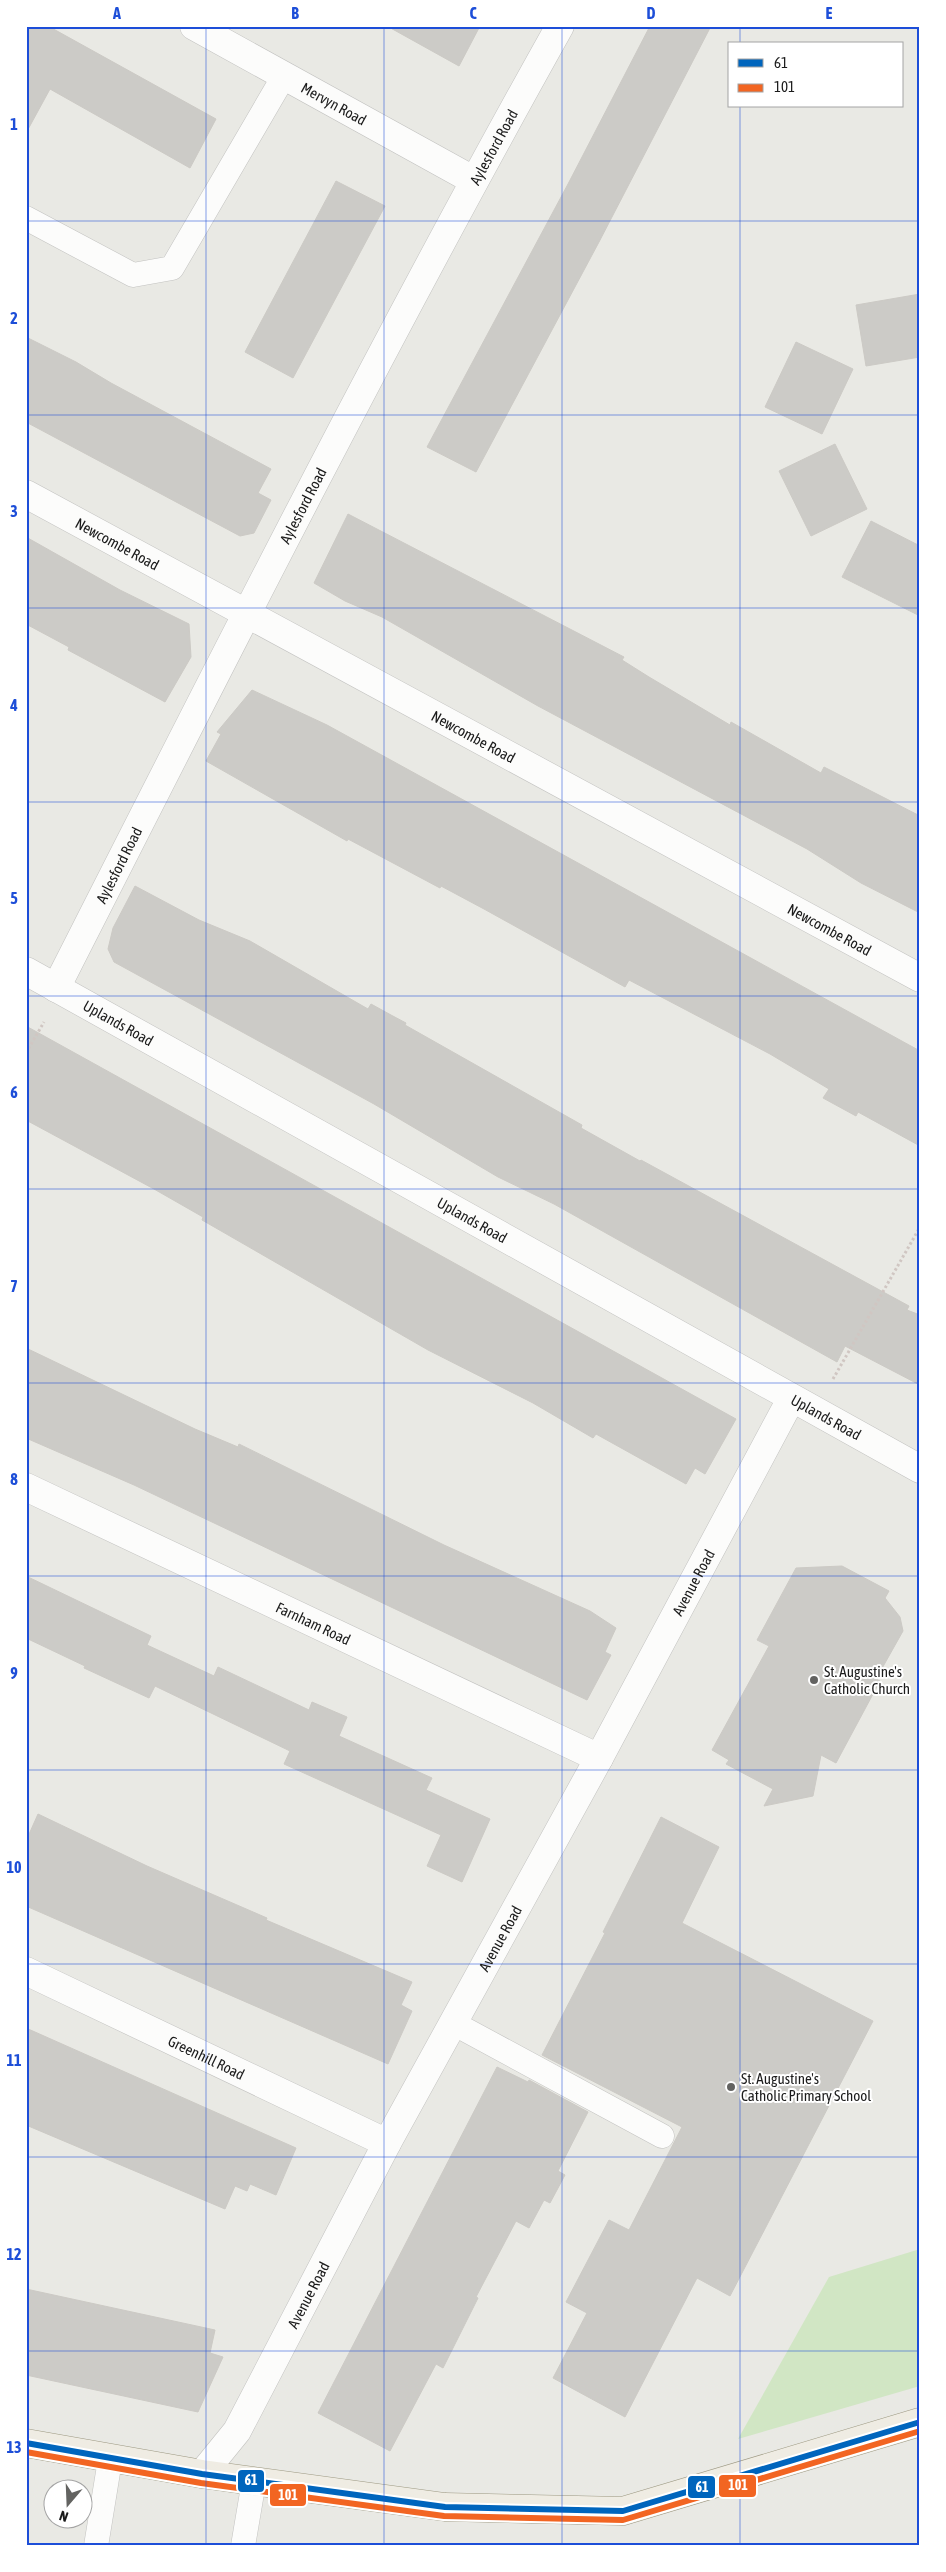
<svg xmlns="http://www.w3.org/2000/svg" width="946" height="2572" font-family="'Asap Condensed',sans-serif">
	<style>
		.grass { fill: #d1e6c4 }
		.building { fill: #cccbc7; stroke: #cccac5 }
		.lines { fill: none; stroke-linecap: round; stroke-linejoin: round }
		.lane-casing { stroke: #c2c2c0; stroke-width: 25 }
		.street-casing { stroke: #c2c2c0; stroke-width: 29 }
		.primary-casing { stroke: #9d9983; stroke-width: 29 }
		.path { stroke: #d0c6c2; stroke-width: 3; stroke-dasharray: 2.5 2.5; stroke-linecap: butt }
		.lane { stroke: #fcfcfb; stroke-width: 24 }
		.street { stroke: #fcfcfb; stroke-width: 28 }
		.primary { stroke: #efece3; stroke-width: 28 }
		.bus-1-casing { stroke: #fff; stroke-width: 10 }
		.bus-2-casing { stroke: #fff; stroke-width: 10 }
		.bus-1 { stroke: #0065bd; stroke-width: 6 }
		.bus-2 { stroke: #f26522; stroke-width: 6 }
		.grid { fill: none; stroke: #1d4ed8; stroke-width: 1; stroke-opacity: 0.55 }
		.poi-dot { fill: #636361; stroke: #fff; stroke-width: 2 }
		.labels { text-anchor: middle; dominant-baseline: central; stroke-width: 4; stroke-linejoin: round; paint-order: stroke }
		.street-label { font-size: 15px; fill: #1b1b1b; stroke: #fff }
		.poi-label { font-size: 15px; fill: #1b1b1b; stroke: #fff; text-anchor: start }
		.line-badge { stroke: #fff; stroke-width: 2 }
		.badge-label { font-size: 14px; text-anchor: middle; font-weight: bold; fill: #fff }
		.neatline { fill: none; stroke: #1d4ed8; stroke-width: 2 }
		.grid-label { font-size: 16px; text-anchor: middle; font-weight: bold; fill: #1d4ed8 }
	</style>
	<rect width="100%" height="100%" fill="#e9e9e4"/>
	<!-- grass -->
	<path class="grass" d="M920 2249V2386L738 2439 829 2277Z"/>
	<!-- building -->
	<g class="building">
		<path d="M26 26H48L216 119 190 168 50 89 26 133Z"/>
		<path d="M387 26H480L459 66Z"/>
		<path d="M650 26H711L599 242 476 472 427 447 568 184Z"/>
		<path d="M336 181 385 206 293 378 245 352Z"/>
		<path d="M920 294V357L866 366 856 305Z"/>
		<path d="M26 337 76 362 111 383 271 469 258 493 271 500 254 533 240 536 26 422Z"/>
		<path d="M796 342 853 369 822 434 765 407Z"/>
		<path d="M835 444 867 509 811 536 779 471Z"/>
		<path d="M348 514 624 657 622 660 649 677 730 725 731 722 821 773 824 767 920 816V913L861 883 807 849 538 706 382 617 345 601 314 583Z"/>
		<path d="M871 521 920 546V616L842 577Z"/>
		<path d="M26 537 120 590 189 624 191 657 165 702 68 650 69 647 26 624Z"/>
		<path d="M252 690 327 725 920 1051V1146L858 1112 856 1116 823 1098 829 1089 770 1054 629 980 625 987 484 909 441 886 440 888 348 839 347 841 206 761 221 734 217 732Z"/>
		<path d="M135 886 199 920 250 941 368 1009 371 1004 391 1015 406 1023 405 1025 582 1125 581 1128 640 1161 641 1160 909 1306 907 1310 920 1315V1385L845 1346 837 1362 554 1204 498 1177 374 1104 114 962 108 949 113 928Z"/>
		<path d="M26 1026 736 1419 705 1474 695 1468 686 1484 596 1434 593 1438 533 1403 428 1350 202 1220 203 1217 154 1189 26 1120Z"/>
		<path d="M26 1348 195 1429 238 1447 239 1444 444 1545 590 1611 616 1628 605 1652 611 1655 587 1700 134 1485 26 1438Z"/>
		<path d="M842 1566 889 1591 885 1598 900 1617 903 1631 876 1679 880 1681 836 1763 821 1755 813 1796 764 1806 773 1789 726 1764 729 1760 712 1750 769 1646 757 1640 796 1568Z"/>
		<path d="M26 1576 151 1636 147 1645 214 1676 218 1667 309 1710 312 1702 347 1717 339 1736 432 1778 426 1790 490 1819 462 1882 427 1866 441 1835 284 1764 290 1751 155 1686 149 1698 84 1668 85 1666 26 1638Z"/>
		<path d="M38 1814 147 1866 267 1918 266 1920 412 1982 401 2005 412 2011 388 2064 26 1906V1841Z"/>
		<path d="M661 1817 719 1847 682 1923 873 2021 730 2296 697 2278 625 2417 553 2378 587 2313 566 2302 609 2220 629 2230 682 2127 542 2055 605 1933 603 1932Z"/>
		<path d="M26 2028 296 2148 276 2195 250 2184 247 2191 235 2186 225 2209 26 2125Z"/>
		<path d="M497 2067 528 2082 529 2080 588 2112 558 2171 565 2175 550 2203 544 2200 529 2228 516 2221 476 2297 478 2298 443 2368 436 2364 390 2451 318 2413Z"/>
		<path d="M26 2289 215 2330 210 2353 223 2357 198 2412 26 2375Z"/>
	</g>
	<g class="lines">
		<!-- lane casing -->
		<g class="lane-casing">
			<g id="lane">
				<path d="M26 218 133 275 172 268 284 76"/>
				<path d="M453 2023 662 2136"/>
				<path d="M96 2546 110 2460"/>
				<path d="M243 2546 254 2481"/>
			</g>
		</g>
		<!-- street casing -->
		<g class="street-casing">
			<g id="street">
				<path id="s1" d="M194 26 473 180"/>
				<path id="s2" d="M26 494 920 978"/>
				<path id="s3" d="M26 971 920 1469"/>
				<path id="s4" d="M56 988C220 665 383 342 560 26"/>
				<path id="s5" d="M26 1487 599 1758"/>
				<path id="s6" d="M26 1971 387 2143"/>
				<path id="s7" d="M202 2474 237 2431 387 2143 599 1758 791 1399"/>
			</g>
		</g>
		<!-- primary casing -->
		<g class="primary-casing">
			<path id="primary" d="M26 2443 202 2474 445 2507 623 2511 920 2422"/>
		</g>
		<!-- path -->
		<g class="path">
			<path d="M26 1053 44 1022"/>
			<path d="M833 1379 920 1227"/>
		</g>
		<!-- lane -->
		<use href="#lane" class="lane"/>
		<!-- street -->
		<use href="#street" class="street"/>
		<!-- primary -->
		<use href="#primary" class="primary"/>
		<!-- bus-1 casing -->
		<g class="bus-1-casing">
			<path id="bus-1" d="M26 2443 202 2474 445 2507 623 2511 920 2422"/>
		</g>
		<!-- bus-2 casing -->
		<g class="bus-2-casing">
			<path id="bus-2" d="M26 2452 201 2483 444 2516 623 2520 920 2431"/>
		</g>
		<!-- bus-1 -->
		<use href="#bus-1" class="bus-1"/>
		<!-- bus-2 -->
		<use href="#bus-2" class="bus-2"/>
	</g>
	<!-- grid -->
	<path class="grid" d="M206 26V2546M384 26V2546M562 26V2546M740 26V44M740 106V2546M26 221H920M26 415H920M26 608H920M26 802H920M26 996H920M26 1189H920M26 1383H920M26 1576H920M26 1770H920M26 1964H920M26 2157H920M26 2351H920"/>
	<!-- markers -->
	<g class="poi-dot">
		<circle cx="814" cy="1680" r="5"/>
		<circle cx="731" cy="2087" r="5"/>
	</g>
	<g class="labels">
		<!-- street labels -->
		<g class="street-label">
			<text stroke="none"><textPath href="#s1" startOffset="160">Mervyn Road</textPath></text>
			<text stroke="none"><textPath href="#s4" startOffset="948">Aylesford Road</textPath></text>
			<text stroke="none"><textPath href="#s4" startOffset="542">Aylesford Road</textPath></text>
			<text stroke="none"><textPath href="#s2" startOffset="104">Newcombe Road</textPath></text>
			<text stroke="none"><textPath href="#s2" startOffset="509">Newcombe Road</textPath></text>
			<text stroke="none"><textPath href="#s4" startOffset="138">Aylesford Road</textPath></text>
			<text stroke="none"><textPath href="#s2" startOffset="914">Newcombe Road</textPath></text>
			<text stroke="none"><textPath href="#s3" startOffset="106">Uplands Road</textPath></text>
			<text stroke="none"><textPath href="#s3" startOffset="511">Uplands Road</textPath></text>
			<text stroke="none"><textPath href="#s3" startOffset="916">Uplands Road</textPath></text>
			<text stroke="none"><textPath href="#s7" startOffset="1019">Avenue Road</textPath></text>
			<text stroke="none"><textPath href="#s5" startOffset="318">Farnham Road</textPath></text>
			<text stroke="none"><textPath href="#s7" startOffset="614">Avenue Road</textPath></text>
			<text stroke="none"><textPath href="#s6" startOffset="200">Greenhill Road</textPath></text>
			<text stroke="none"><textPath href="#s7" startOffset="209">Avenue Road</textPath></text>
		</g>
		<!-- poi labels -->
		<g class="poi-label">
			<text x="824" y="1671">St. Augustine's<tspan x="824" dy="17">Catholic Church</tspan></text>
			<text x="741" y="2078">St. Augustine's<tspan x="741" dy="17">Catholic Primary School</tspan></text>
		</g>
	</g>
	<g class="line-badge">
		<rect x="237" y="2469" width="28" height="24" rx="5" fill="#0065bd"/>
		<rect x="718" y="2474" width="39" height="24" rx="5" fill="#f26522"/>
		<rect x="687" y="2475" width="29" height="24" rx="5" fill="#0065bd"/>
		<rect x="269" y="2483" width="38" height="24" rx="5" fill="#f26522"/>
	</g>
	<g class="badge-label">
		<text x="251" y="2485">61</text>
		<text x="738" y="2490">101</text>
		<text x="702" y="2492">61</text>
		<text x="288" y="2500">101</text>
	</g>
	<!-- border -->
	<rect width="946" height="2572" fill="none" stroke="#ffffff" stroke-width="55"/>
	<!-- legend -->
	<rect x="728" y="42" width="175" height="65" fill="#ffffff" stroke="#a4a4a4"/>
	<rect x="738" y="59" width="25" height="8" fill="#0065bd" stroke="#a4a4a4"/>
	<text x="774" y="68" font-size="15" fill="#1b1b1b">61</text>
	<rect x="738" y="84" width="25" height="8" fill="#f26522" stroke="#a4a4a4"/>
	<text x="774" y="92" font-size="15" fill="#1b1b1b">101</text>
	<!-- north arrow -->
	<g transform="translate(68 2504) rotate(199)"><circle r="24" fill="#ffffff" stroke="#a4a4a4"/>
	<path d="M0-4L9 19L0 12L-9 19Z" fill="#636361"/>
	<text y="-8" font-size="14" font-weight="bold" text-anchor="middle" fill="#1b1b1b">N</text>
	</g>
	<rect x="28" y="28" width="890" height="2516" class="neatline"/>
	<g class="grid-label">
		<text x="117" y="19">A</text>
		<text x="295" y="19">B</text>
		<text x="473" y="19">C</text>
		<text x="651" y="19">D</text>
		<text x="829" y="19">E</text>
		<text x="14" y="130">1</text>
		<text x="14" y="324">2</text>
		<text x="14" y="517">3</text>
		<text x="14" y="711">4</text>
		<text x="14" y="904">5</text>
		<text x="14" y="1098">6</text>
		<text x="14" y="1292">7</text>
		<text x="14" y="1485">8</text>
		<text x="14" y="1679">9</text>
		<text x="14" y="1873">10</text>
		<text x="14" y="2066">11</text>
		<text x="14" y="2260">12</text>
		<text x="14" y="2453">13</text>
	</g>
</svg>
